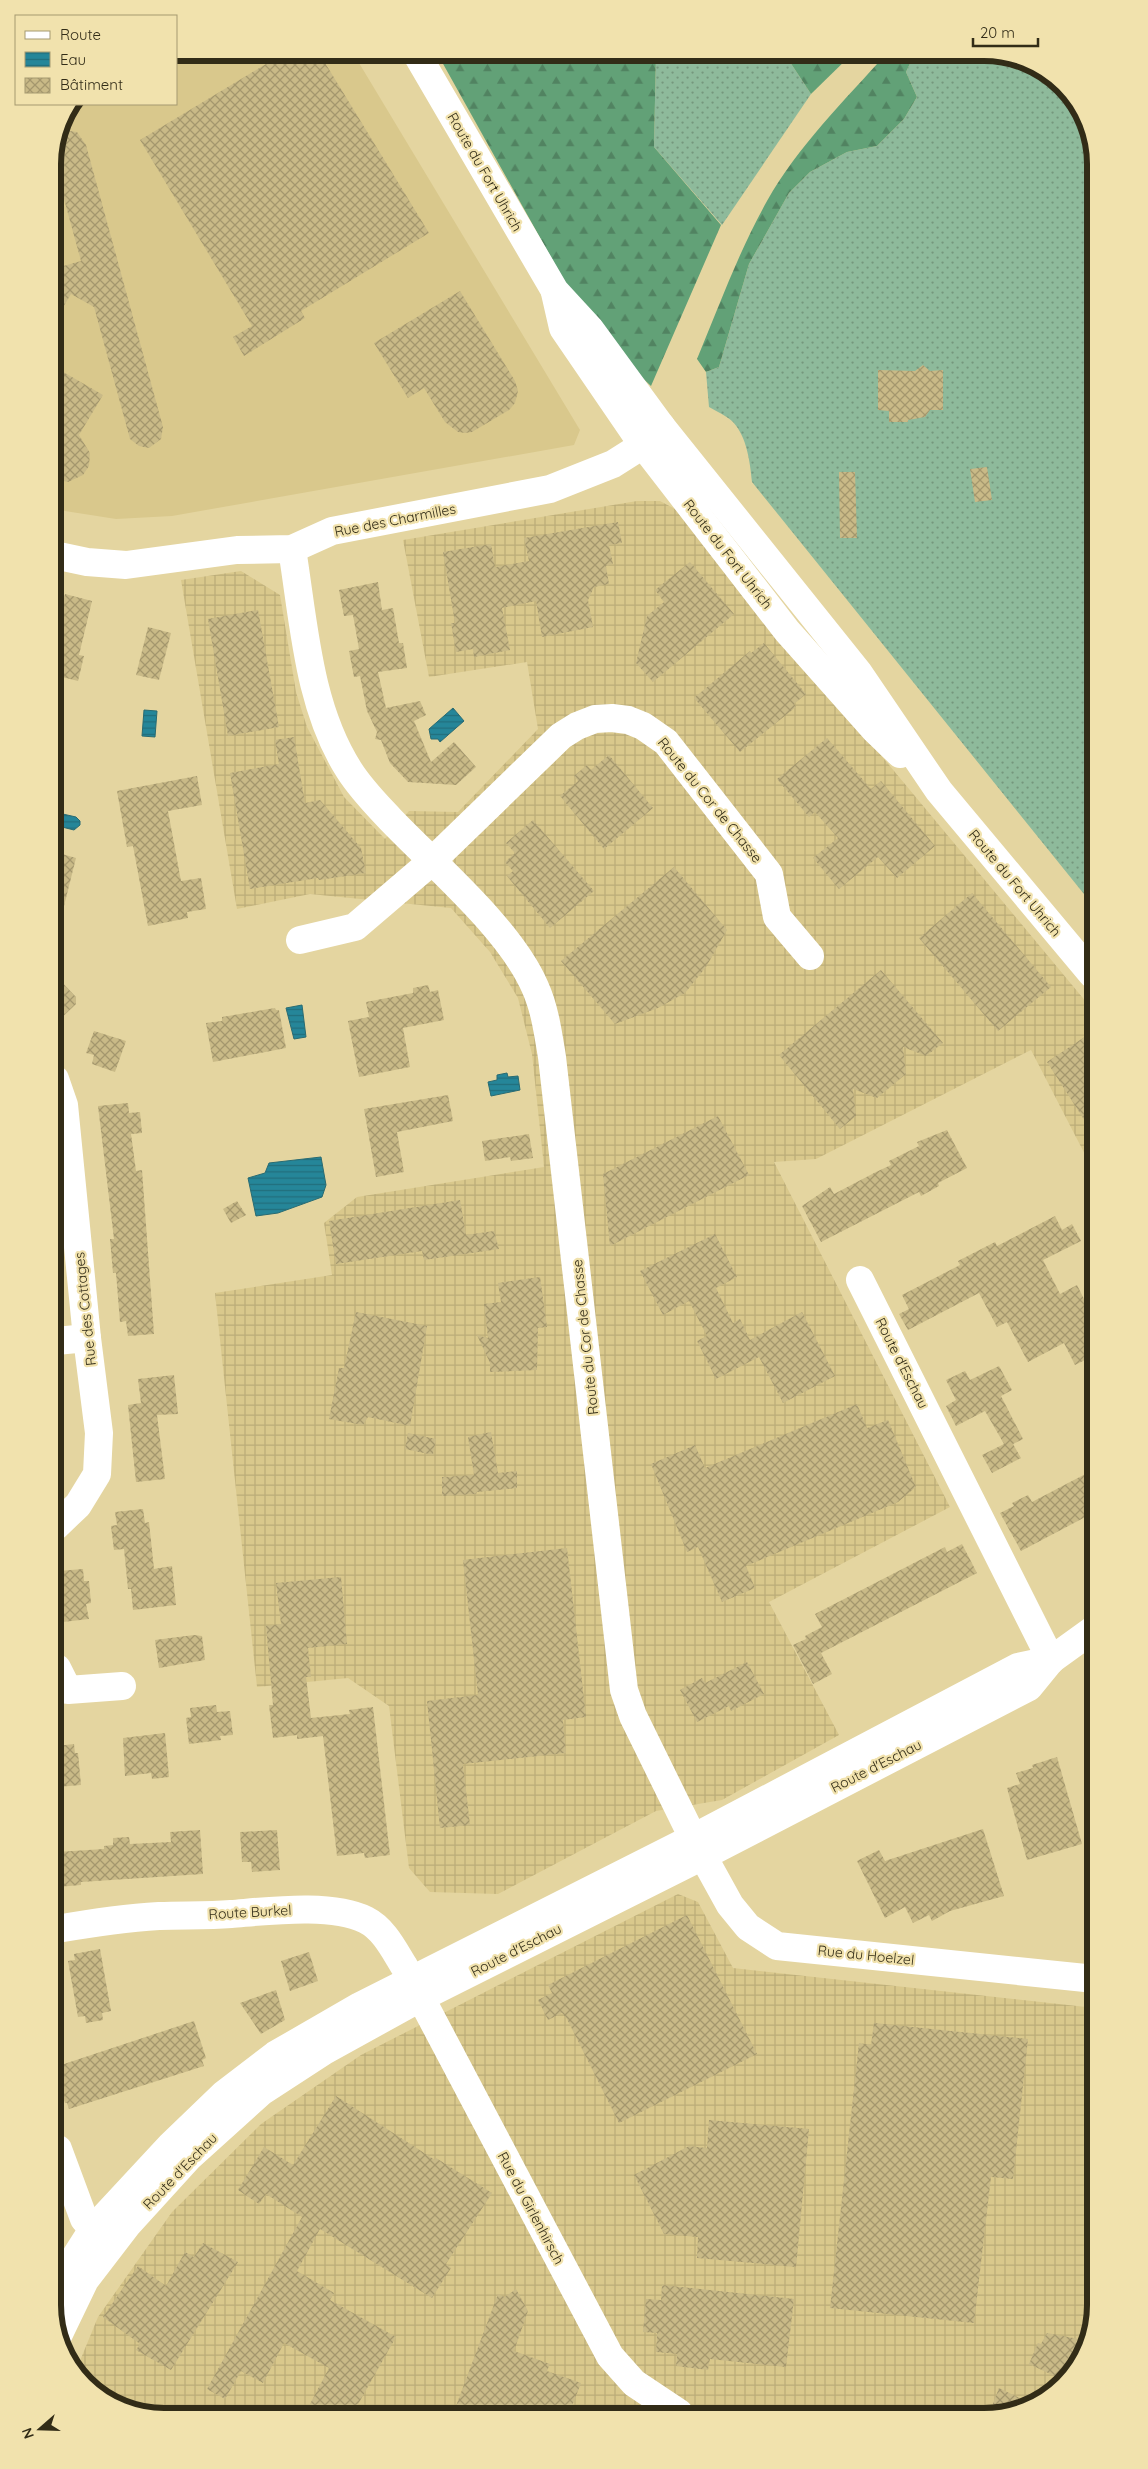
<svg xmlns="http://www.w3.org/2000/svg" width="1148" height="2469" font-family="Quicksand,sans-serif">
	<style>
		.built { fill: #d9c88c }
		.industrial { fill: url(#industrial-grid) }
		.grass { fill: url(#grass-dots) }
		.forest { fill: url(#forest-firs) }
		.water { fill: url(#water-rules); stroke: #296b72 }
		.building { fill: url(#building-cross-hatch) }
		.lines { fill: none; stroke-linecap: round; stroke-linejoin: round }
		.minor { stroke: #fff; stroke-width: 28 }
		.labels { text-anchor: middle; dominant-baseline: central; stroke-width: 4.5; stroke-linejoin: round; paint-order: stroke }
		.street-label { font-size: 14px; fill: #322c17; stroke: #f1e2ad }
		.rim { fill: none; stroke: #322c17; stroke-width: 6 }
	</style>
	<defs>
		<pattern id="industrial-grid" width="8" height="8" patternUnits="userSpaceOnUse" patternTransform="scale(1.25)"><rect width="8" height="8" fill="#d9c88c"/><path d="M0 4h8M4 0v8" fill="none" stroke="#bbac78"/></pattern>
		<pattern id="grass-dots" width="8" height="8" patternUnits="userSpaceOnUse" patternTransform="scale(1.25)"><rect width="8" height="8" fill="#8eba9b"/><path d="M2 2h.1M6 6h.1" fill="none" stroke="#75977d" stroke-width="1.8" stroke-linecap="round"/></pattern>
		<pattern id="forest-firs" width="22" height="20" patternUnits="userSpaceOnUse" patternTransform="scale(1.25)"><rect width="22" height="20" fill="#62a177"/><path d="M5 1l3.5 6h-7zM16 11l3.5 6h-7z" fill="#518361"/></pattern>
		<pattern id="water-rules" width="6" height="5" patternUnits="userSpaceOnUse" patternTransform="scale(1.25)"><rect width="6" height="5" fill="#258699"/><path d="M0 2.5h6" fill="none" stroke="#216e7c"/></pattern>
		<pattern id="building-cross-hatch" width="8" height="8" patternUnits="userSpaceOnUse" patternTransform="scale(1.25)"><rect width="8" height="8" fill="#c9ba87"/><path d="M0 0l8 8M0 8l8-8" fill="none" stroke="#a4976d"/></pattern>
	</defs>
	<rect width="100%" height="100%" fill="#e4d5a0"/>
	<!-- built -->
	<path class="built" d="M176 53H353L580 430 574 445 172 516 116 519 65 511 54 506 53 157 64 115 72 104H176Z"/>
	<!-- industrial -->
	<g class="industrial">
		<path d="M637 501H660L677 510 1092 1009V1168L1031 1050 816 1159 774 1162 950 1507 769 1602 839 1735 722 1800 656 1811 498 1894 430 1892 409 1868 389 1706 348 1678 257 1687 215 1293 332 1275 324 1223 357 1197 544 1167 532 1054 518 998 490 952 451 908 310 894 237 909 181 580 241 571 280 595 296 692 307 727 344 797 385 839 409 811 458 812 538 729 527 662 429 677 403 540Z"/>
		<path d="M678 1894 698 1902 733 1968 1095 2008V2305L1073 2373 1020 2410 156 2416 96 2393 77 2368 98 2317 172 2212 261 2124 361 2055Z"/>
	</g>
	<!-- grass -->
	<g class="grass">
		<path d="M656 53H784L811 94 722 225 654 147Z"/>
		<path d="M915 53H992L1052 76 1089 128 1092 904 752 482C750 462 747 437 733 422 727 416 716 411 709 407L706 372 719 367 749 264 789 193 810 172 847 152 877 146 904 119 917 97 906 72Z"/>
	</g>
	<!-- forest -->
	<g class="forest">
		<path d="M437 53H656L654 147 721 225 651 386 618 355 577 304Z"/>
		<path d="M784 53H853L811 94Z"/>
		<path d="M887 53H915L906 72 917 97 904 119 877 146 847 152 810 172 789 193 749 264 719 367 706 372 697 359C719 306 739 251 767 201 798 146 845 100 887 53Z"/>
	</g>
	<!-- water -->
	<g class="water">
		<path d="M453 708 464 721 440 742 438 739H431L429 729Z"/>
		<path d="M144 710 157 711 155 737 142 736Z"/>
		<path d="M54 812 76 817 80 821V825L74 830 54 825Z"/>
		<path d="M302 1005 306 1037 294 1039 286 1008Z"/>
		<path d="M507 1073 508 1077 518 1076 520 1090 491 1096 488 1082 497 1080V1075Z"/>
		<path d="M321 1157 326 1185 322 1197 278 1213 256 1216 248 1178 265 1173 269 1163Z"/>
	</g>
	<!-- building -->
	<g class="building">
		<path d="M284 53H319L429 233 301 311 305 318 244 356 233 337 252 326 140 140Z"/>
		<path d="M64 130 77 132 86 145 163 427 161 439 149 448 139 446 130 439 94 307 71 294 53 324V269L81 261 53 159 59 132Z"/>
		<path d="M460 291 515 381 518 391 515 403 509 410 472 432 465 433 458 432 445 422 424 388 408 398 374 343Z"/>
		<path d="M923 365 930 371 943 370V410H930L925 417 908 420V422H889V411L878 410V370L915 371Z"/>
		<path d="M53 366 103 395 79 435 90 453 89 466 83 475 68 482 54 479Z"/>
		<path d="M987 467 992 500 975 502 970 469Z"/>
		<path d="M839 472H855L857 538H840Z"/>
		<path d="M618 522 622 543 609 545 613 564 606 566 609 584 594 587 588 600 593 627 542 637 536 601 502 608 510 650 474 657 473 649 456 652 451 623H455L443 552 491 544 495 567 529 561 524 538Z"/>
		<path d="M690 562 734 614 653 682 636 663 647 616 664 602 655 590Z"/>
		<path d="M378 582 382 610 393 608 399 643H403L407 668 378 672 386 708 420 701 426 715 414 721 431 762 454 742 476 767 456 785 408 782 390 763 381 740 375 739 377 732 367 711 360 676 354 677 349 651 359 649 353 615 344 616 339 590Z"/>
		<path d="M65 594 92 601 79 655 84 656 78 681 54 675V654L63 620 59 618Z"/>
		<path d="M258 610 279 727 228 736 208 619Z"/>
		<path d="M148 627 171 633 159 680 136 675Z"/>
		<path d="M764 643 806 694 794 704 796 707 740 752 694 698 750 651 751 653Z"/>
		<path d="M294 737 305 803 320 800 361 848 366 873 319 880 318 878 250 889 230 773 279 764 275 740Z"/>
		<path d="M827 738 871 789 881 781 935 846 897 878 878 857 839 889 813 858 838 838 815 812 809 817 777 779Z"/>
		<path d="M609 755 653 808 604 849 560 796 578 781 574 776 587 765 591 770Z"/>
		<path d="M197 776 202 805 168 811 181 881 201 878 206 909 187 912 188 918 148 926 133 846 127 847 117 791Z"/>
		<path d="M533 820 594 891 550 928 507 876 513 871 505 862 515 853 506 843Z"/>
		<path d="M55 852 76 858 61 918H55Z"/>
		<path d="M674 867 727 930 706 967 685 993 658 1008 615 1024 561 961Z"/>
		<path d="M972 893 1051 987 998 1031 919 938Z"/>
		<path d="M881 970 943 1043 926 1056 903 1047 906 1074 877 1098 853 1089 856 1116 840 1129 779 1055Z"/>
		<path d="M55 975 76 997V1004L55 1024Z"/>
		<path d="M428 985 430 992 438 990 444 1020 403 1028 410 1067 359 1077 348 1021 369 1017 366 1002 413 993V988Z"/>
		<path d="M275 1008 276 1010H279L286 1048 213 1062 206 1023 222 1021V1017Z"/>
		<path d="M94 1031 126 1041 115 1072 92 1064 94 1055 86 1053Z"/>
		<path d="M1092 1032V1132L1047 1062Z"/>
		<path d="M448 1095 453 1121 397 1132 404 1172 376 1177 364 1109Z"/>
		<path d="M128 1103 129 1113 140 1112 142 1133 131 1134 136 1171 142 1170 154 1334 128 1336 126 1321 120 1322 116 1273H113L110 1239H114L98 1106Z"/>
		<path d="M718 1116 749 1175 610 1246 603 1174Z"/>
		<path d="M947 1130 967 1168 938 1183 939 1186 921 1196 919 1192 821 1242 802 1206 830 1187 834 1194 876 1172 891 1165 889 1161 919 1146 917 1142Z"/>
		<path d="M529 1134 533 1158 511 1161 510 1157 485 1161 482 1141Z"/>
		<path d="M460 1200 466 1235 494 1231 499 1249 424 1260 422 1251 336 1264 329 1221Z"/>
		<path d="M237 1201 246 1215 231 1223 223 1209Z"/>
		<path d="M1055 1216 1062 1230 1072 1224 1081 1241 1043 1260 1060 1294 1077 1285 1093 1317V1356L1075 1365 1064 1343 1028 1362 1007 1322 997 1327 979 1293 908 1330 899 1314 909 1309 902 1295 960 1265 958 1261 995 1242 997 1246Z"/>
		<path d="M715 1234 737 1277 716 1288 733 1323 740 1319 750 1340 802 1312 835 1376 783 1403 759 1357 716 1379 697 1341 707 1336 689 1301 663 1315 640 1271Z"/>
		<path d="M540 1277 547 1327 538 1328 537 1370 490 1372V1363L477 1335 488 1338 484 1304 501 1302 498 1283Z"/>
		<path d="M356 1312 427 1326 410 1426 368 1417 363 1425 329 1419 339 1368H344Z"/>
		<path d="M999 1366 1012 1390 1001 1396 1023 1439 1013 1444 1021 1458 992 1473 982 1455 1004 1444 985 1411 956 1426 946 1406 956 1400 946 1380 965 1371 970 1380Z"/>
		<path d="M174 1375 178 1414 157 1415 165 1479 136 1482 128 1405 141 1403 138 1379Z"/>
		<path d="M857 1404 867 1428 888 1420 916 1487 898 1502 746 1566 755 1588 722 1602 698 1547 687 1552 651 1464 695 1445 705 1468Z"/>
		<path d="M491 1432 498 1473 517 1471V1488L477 1492 476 1494 442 1496V1477L474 1475 468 1437Z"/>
		<path d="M408 1433 436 1439 433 1455 405 1449Z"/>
		<path d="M1093 1470V1513L1021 1551 1000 1513 1014 1506 1012 1503 1028 1495 1032 1502Z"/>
		<path d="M143 1509 145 1523 149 1522 154 1569 172 1566 176 1605 133 1610 131 1589H128L124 1549 114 1550 111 1526 117 1525 115 1512Z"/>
		<path d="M962 1544 977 1573 821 1653 832 1674 813 1684 793 1645 806 1639 805 1636 822 1627 815 1614 945 1547 947 1552Z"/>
		<path d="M567 1548 586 1717 563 1720 566 1753 463 1764 470 1825 440 1828 427 1701 478 1695 463 1560Z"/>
		<path d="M83 1569 84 1581H89L91 1603 86 1604 89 1619 63 1622 58 1571Z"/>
		<path d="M341 1577 347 1644 308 1648 311 1677H306L311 1718 350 1714 349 1710 373 1707 390 1855 365 1858 364 1853 337 1856 323 1736 297 1739V1735L273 1738 269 1705H273L266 1626 281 1624 276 1583Z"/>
		<path d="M194 1635 202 1636 205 1660 159 1668 155 1640Z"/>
		<path d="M747 1662 764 1694 731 1711 729 1706 697 1722 680 1690 702 1678 705 1683Z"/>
		<path d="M216 1705 217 1712 230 1711 233 1735 220 1736 221 1740 189 1744 186 1718 191 1717 190 1708Z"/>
		<path d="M165 1733 169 1777 152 1779 151 1773 125 1776 123 1738Z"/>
		<path d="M74 1744 75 1753H78L81 1785 57 1787V1746Z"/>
		<path d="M1057 1757 1082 1844 1027 1860 1007 1788 1020 1784 1016 1773 1033 1768 1032 1765Z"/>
		<path d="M983 1829 1004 1896 950 1911 932 1921 929 1915 913 1923 905 1907 885 1918 857 1861 879 1850 885 1861Z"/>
		<path d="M200 1830 203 1874 81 1882V1885L57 1887V1852L104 1849V1846L113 1845V1838L129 1837 130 1844 171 1842 170 1832Z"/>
		<path d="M277 1830 280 1870 252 1872 251 1862H242L240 1832Z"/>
		<path d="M687 1915 757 2054 619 2123 567 2019 562 2013 548 2020 538 2000 552 1993 548 1985Z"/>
		<path d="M100 1949 111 2011 102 2013 103 2020 86 2023 85 2016 78 2017 68 1961 75 1960 74 1954Z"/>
		<path d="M309 1952 318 1981 290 1991 281 1961Z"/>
		<path d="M276 1990 285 2020 261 2034 240 2003Z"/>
		<path d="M194 2021 206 2058 202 2060 204 2066 69 2109 67 2103H65L58 2083V2066Z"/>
		<path d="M874 2023 1028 2039 1013 2179 991 2177 974 2323 830 2308 859 2043 871 2045Z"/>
		<path d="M336 2096 435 2160 436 2158 492 2193 446 2264 451 2268 432 2298 320 2229 297 2271 334 2293 330 2300 396 2337 352 2415H331L310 2404 329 2368 284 2343 263 2383 241 2371 225 2399 207 2389 302 2217 266 2194 259 2204 238 2190 264 2147 293 2165Z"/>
		<path d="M709 2120 809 2129 796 2267 697 2258 698 2237 664 2234 634 2175 689 2146 707 2148Z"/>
		<path d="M203 2243 238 2262 171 2370 136 2350 140 2344 103 2317 138 2266 166 2286 185 2252 194 2257Z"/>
		<path d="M662 2285 794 2299 786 2367 710 2359 708 2370 676 2366 677 2354 656 2352 657 2333 643 2332 646 2299 661 2300Z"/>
		<path d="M516 2289 528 2311 514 2351 550 2364 547 2371 581 2383 569 2414H453L498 2294 505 2297Z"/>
		<path d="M1047 2333 1084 2340 1077 2360 1072 2359 1063 2380 1029 2364 1038 2343 1041 2344Z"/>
		<path d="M999 2388 1030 2403 1020 2410 1002 2411 992 2406Z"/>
	</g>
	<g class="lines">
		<!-- minor -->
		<g class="minor">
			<path d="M416 53 555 291 590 329 661 426 858 672 939 791 1092 974"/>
			<path d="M555 293 563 328 643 445 787 631 875 730 900 754"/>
			<path d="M292 549C304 623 308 706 349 770 361 789 376 804 390 819 435 866 510 929 535 987 545 1009 548 1033 552 1057L624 1690 633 1716 693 1838 730 1905 748 1927 777 1946 1095 1979"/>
			<path d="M54 555 87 562 126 565 237 550 292 549 332 531 550 489 613 464 643 445 661 426"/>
			<path d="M300 940 355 927 431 862 561 736 577 726 595 719 612 718 628 720 643 726 666 742 769 874 777 917 810 956"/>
			<path d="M55 1079 64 1105 87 1338 99 1433 97 1474 78 1505 56 1526"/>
			<path d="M860 1280 1051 1660"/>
			<path d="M56 1341 87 1338"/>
			<path d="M57 1668 68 1690 122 1686"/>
			<path d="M57 1929C91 1923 125 1918 159 1916 183 1915 207 1916 231 1914 269 1911 332 1903 366 1920 384 1929 394 1950 404 1966L610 2356 634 2383 679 2413"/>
			<path d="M58 2149 84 2219 93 2229"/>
			<path d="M58 2284 93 2229 171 2145 224 2094 275 2055 360 2006 693 1838 1018 1667 1051 1660"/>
			<path d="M58 2336 85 2280 128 2224 189 2157 261 2092 324 2051 420 1998 703 1856 1029 1687 1051 1660 1094 1629"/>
		</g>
	</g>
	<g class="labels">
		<!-- street labels -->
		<g class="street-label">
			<text transform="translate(485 172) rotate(60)">Route du Fort Uhrich</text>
			<text transform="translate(395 520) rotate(-11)">Rue des Charmilles</text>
			<text transform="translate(728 554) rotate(52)">Route du Fort Uhrich</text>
			<text transform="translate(710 800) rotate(51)">Route du Cor de Chasse</text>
			<text transform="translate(1015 883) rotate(50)">Route du Fort Uhrich</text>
			<text transform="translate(85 1309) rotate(-96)">Rue des Cottages</text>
			<text transform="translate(585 1337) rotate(-96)">Route du Cor de Chasse</text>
			<text transform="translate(902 1363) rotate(63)">Route d'Eschau</text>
			<text transform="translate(876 1766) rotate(-27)">Route d'Eschau</text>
			<text transform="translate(250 1912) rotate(-3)">Route Burkel</text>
			<text transform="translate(516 1950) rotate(-27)">Route d'Eschau</text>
			<text transform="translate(866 1955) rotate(6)">Rue du Hoelzel</text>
			<text transform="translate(180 2171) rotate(-46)">Route d'Eschau</text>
			<text transform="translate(531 2208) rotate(62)">Rue du Girlenhirsch</text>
		</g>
	</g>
	<!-- crop -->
	<path d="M0 0H1148V2469H0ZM164 61H984A103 103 0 0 1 1087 164V2305A103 103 0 0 1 984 2408H164A103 103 0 0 1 61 2305V164A103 103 0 0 1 164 61Z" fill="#f1e2ad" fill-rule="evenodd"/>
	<path class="rim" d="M164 61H984A103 103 0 0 1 1087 164V2305A103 103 0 0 1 984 2408H164A103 103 0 0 1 61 2305V164A103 103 0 0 1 164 61Z"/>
	<!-- legend -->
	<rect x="15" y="15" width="162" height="90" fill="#f1e2ad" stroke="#a59971"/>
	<rect x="25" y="31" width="25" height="8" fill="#ffffff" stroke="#a59971"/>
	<text x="60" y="40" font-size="15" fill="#322c17">Route</text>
	<rect x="25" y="52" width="25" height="15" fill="url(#water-rules)" stroke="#a59971"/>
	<text x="60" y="65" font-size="15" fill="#322c17">Eau</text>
	<rect x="25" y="78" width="25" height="15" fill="url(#building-cross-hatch)" stroke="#a59971"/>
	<text x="60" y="90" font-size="15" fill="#322c17">Bâtiment</text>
	<!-- north arrow -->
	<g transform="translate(40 2429) rotate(250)" stroke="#f1e2ad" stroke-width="4" paint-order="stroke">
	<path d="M0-4L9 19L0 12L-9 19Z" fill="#322c17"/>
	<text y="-8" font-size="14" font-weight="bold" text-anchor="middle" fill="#322c17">N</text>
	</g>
	<!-- scale -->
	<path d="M973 38v8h65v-8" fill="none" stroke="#322c17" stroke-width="2.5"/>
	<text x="980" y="38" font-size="15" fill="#322c17" stroke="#f1e2ad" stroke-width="4" paint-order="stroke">20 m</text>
</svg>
